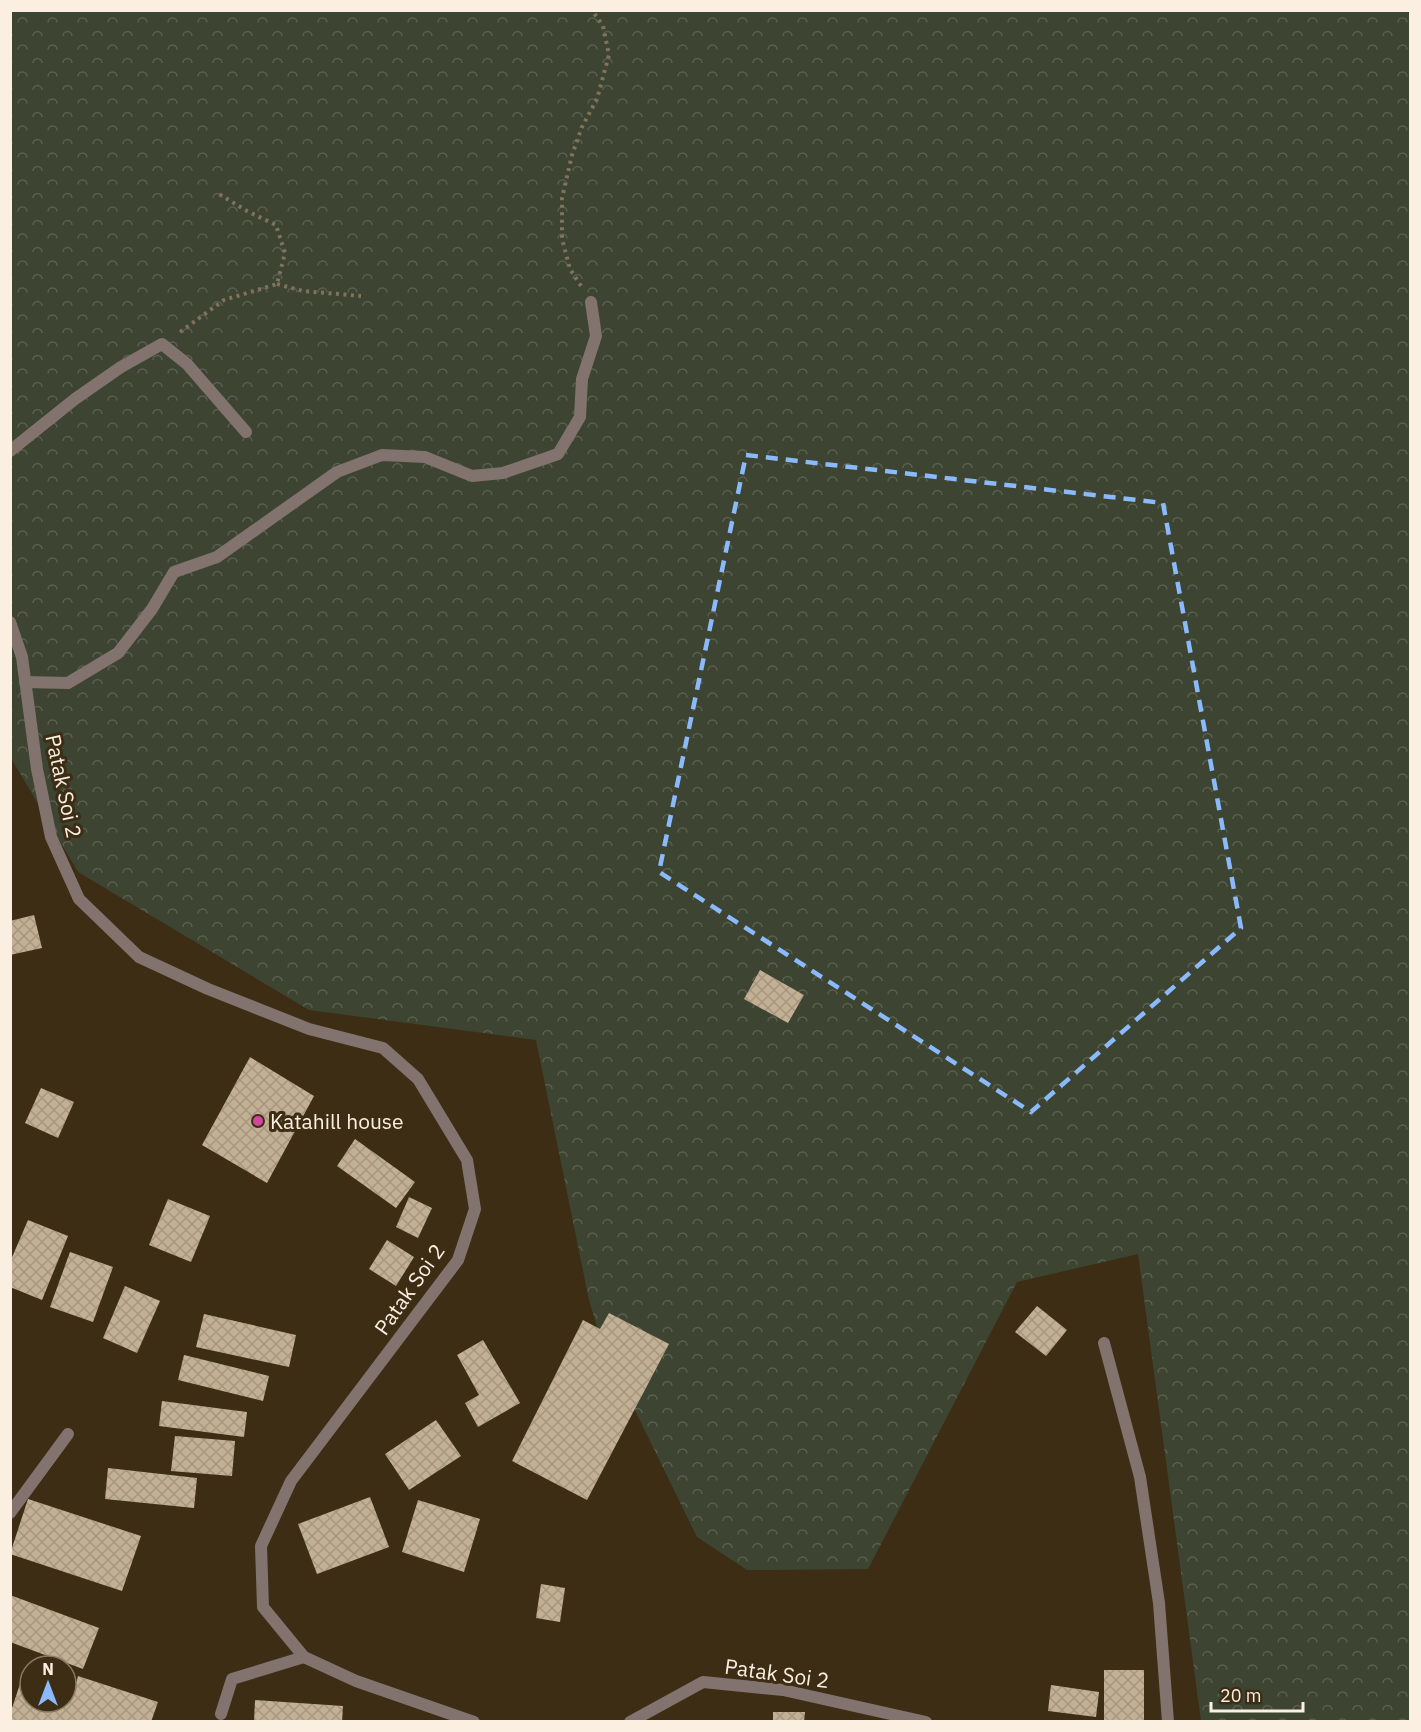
<svg xmlns="http://www.w3.org/2000/svg" width="1421" height="1732" font-family="'IBM Plex Sans',sans-serif">
	<style>
		.forest { fill: url(#forest-crowns) }
		.building { fill: url(#building-cross-hatch) }
		.lines { fill: none; stroke-linecap: round; stroke-linejoin: round }
		.path { stroke: #80735d; stroke-width: 4; stroke-dasharray: 3 4.5; stroke-linecap: butt }
		.lane { stroke: #82736e; stroke-width: 12 }
		.street { stroke: #82736e; stroke-width: 12 }
		.marked { fill: none; stroke: #8bbafc; stroke-width: 4.5; stroke-dasharray: 12 8; stroke-linejoin: round }
		.hotel-dot { fill: #d1479c; stroke: #3c2d14; stroke-width: 2 }
		.labels { text-anchor: middle; dominant-baseline: central; stroke-width: 6; stroke-linejoin: round; paint-order: stroke }
		.street-label { font-size: 21px; fill: #faefe1; stroke: #3c2d14 }
		.poi-label { font-size: 21px; fill: #faefe1; stroke: #3c2d14; text-anchor: start }
	</style>
	<defs>
		<pattern id="forest-crowns" width="20" height="18" patternUnits="userSpaceOnUse" patternTransform="scale(1.5)"><rect width="20" height="18" fill="#3d4431"/><path d="M2 6a3 3 0 1 1 6 0M12 15a3 3 0 1 1 6 0" fill="none" stroke="#5a5f4f"/></pattern>
		<pattern id="building-cross-hatch" width="8" height="8" patternUnits="userSpaceOnUse" patternTransform="scale(1.5)"><rect width="8" height="8" fill="#c3b094"/><path d="M0 0l8 8M0 8l8-8" fill="none" stroke="#a59680"/></pattern>
	</defs>
	<rect width="100%" height="100%" fill="#3c2d14"/>
	<!-- forest -->
	<path class="forest" d="M10 11H1410V1721H1201L1138 1254 1017 1282 868 1569 747 1570 697 1537 602 1343 589 1300 536 1040 309 1010 78 872 11 758Z"/>
	<!-- building -->
	<g class="building">
		<path d="M34 915 42 948 10 955V921Z"/>
		<path d="M760 970 804 995 788 1023 744 999Z"/>
		<path d="M250 1057 314 1096 267 1183 202 1145Z"/>
		<path d="M41 1088 74 1102 58 1138 25 1123Z"/>
		<path d="M355 1139 415 1182 396 1208 337 1166Z"/>
		<path d="M409 1197 432 1208 418 1238 396 1227Z"/>
		<path d="M168 1199 210 1216 191 1262 149 1245Z"/>
		<path d="M28 1220 68 1236 42 1300 10 1287V1262Z"/>
		<path d="M387 1240 414 1257 396 1286 369 1269Z"/>
		<path d="M70 1252 113 1267 93 1322 50 1307Z"/>
		<path d="M125 1286 160 1301 137 1353 103 1338Z"/>
		<path d="M1037 1306 1067 1330 1046 1356 1015 1332Z"/>
		<path d="M609 1313 669 1344 587 1500 512 1461 583 1320 600 1329Z"/>
		<path d="M204 1314 296 1335 289 1367 196 1347Z"/>
		<path d="M483 1340 520 1403 478 1427 465 1403 479 1395 457 1355Z"/>
		<path d="M184 1355 269 1376 263 1401 178 1380Z"/>
		<path d="M162 1401 247 1412 244 1437 159 1426Z"/>
		<path d="M436 1420 461 1456 409 1490 385 1454Z"/>
		<path d="M175 1436 235 1441 232 1476 171 1471Z"/>
		<path d="M108 1468 197 1478 194 1508 105 1499Z"/>
		<path d="M370 1497 389 1547 317 1574 298 1524Z"/>
		<path d="M28 1499 141 1536 122 1591 10 1554Z"/>
		<path d="M418 1500 480 1519 464 1572 402 1552Z"/>
		<path d="M541 1584 565 1588 560 1622 536 1618Z"/>
		<path d="M10 1595 99 1628 83 1669 10 1642Z"/>
		<rect x="1104" y="1670" width="40" height="52"/>
		<path d="M23 1675 30 1677V1702H66V1689L74 1691 78 1676 158 1702 151 1722H10V1714Z"/>
		<path d="M1051 1685 1099 1692 1096 1717 1048 1711Z"/>
		<path d="M255 1700 343 1706 342 1722H254Z"/>
		<path d="M773 1712H805L804 1722H773Z"/>
	</g>
	<g class="lines">
		<!-- path -->
		<g class="path">
			<path d="M277 284 303 291 361 296"/>
			<path d="M581 286 570 269 562 239V198L572 155 582 127 597 99 609 55 603 26 592 10"/>
			<path d="M180 332 224 300 277 284 285 253 276 225 247 211 219 194"/>
		</g>
		<!-- lane -->
		<path class="lane" d="M221 1714 232 1679 304 1657"/>
		<!-- street -->
		<g class="street">
			<path d="M10 451 75 399 121 367 162 344 187 364 246 432"/>
			<path d="M10 622 22 657 37 769 51 837 79 899 139 957 208 989 309 1029 383 1048 418 1079 467 1160 475 1209 458 1260 291 1481 261 1546 263 1607 304 1657 356 1681 474 1722"/>
			<path d="M25 682 68 683 118 653 152 609 174 572 217 557 337 472 382 455 425 457 472 476 503 473 558 454 580 417 582 379 596 336 591 302"/>
			<path d="M1104 1343 1140 1477 1159 1603 1168 1722"/>
			<path d="M10 1513 68 1434"/>
			<path d="M630 1722 703 1682 783 1690 926 1722"/>
		</g>
	</g>
	<!-- marked area -->
	<path class="marked" d="M746 455 1163 503 1241 928 1031 1112 659 872Z"/>
	<!-- markers -->
	<circle class="hotel-dot" cx="258" cy="1121" r="6"/>
	<g class="labels">
		<!-- street labels -->
		<g class="street-label">
			<text transform="translate(64 786) rotate(78)">Patak Soi 2</text>
			<text transform="translate(409 1289) rotate(-55)">Patak Soi 2</text>
			<text transform="translate(777 1673) rotate(8)">Patak Soi 2</text>
		</g>
		<!-- poi labels -->
		<g class="poi-label">
			<text x="270" y="1121">Katahill house</text>
		</g>
	</g>
	<!-- border -->
	<rect width="1421" height="1732" fill="none" stroke="#faefe1" stroke-width="24"/>
	<!-- north arrow -->
	<g transform="translate(48 1684)"><circle r="28" fill="#3c2d14" stroke="#887b66" stroke-width="1.5"/>
	<path d="M0-4.5L10 22L0 15L-10 22Z" fill="#8bbafc"/>
	<text y="-9" font-size="16" font-weight="bold" text-anchor="middle" fill="#faefe1">N</text>
	</g>
	<!-- scale -->
	<path d="M1211 1702v9h92v-9" fill="none" stroke="#faefe1" stroke-width="3"/>
	<text x="1220" y="1702" font-size="18" fill="#faefe1" stroke="#3c2d14" stroke-width="4.5" paint-order="stroke">20 m</text>
</svg>
